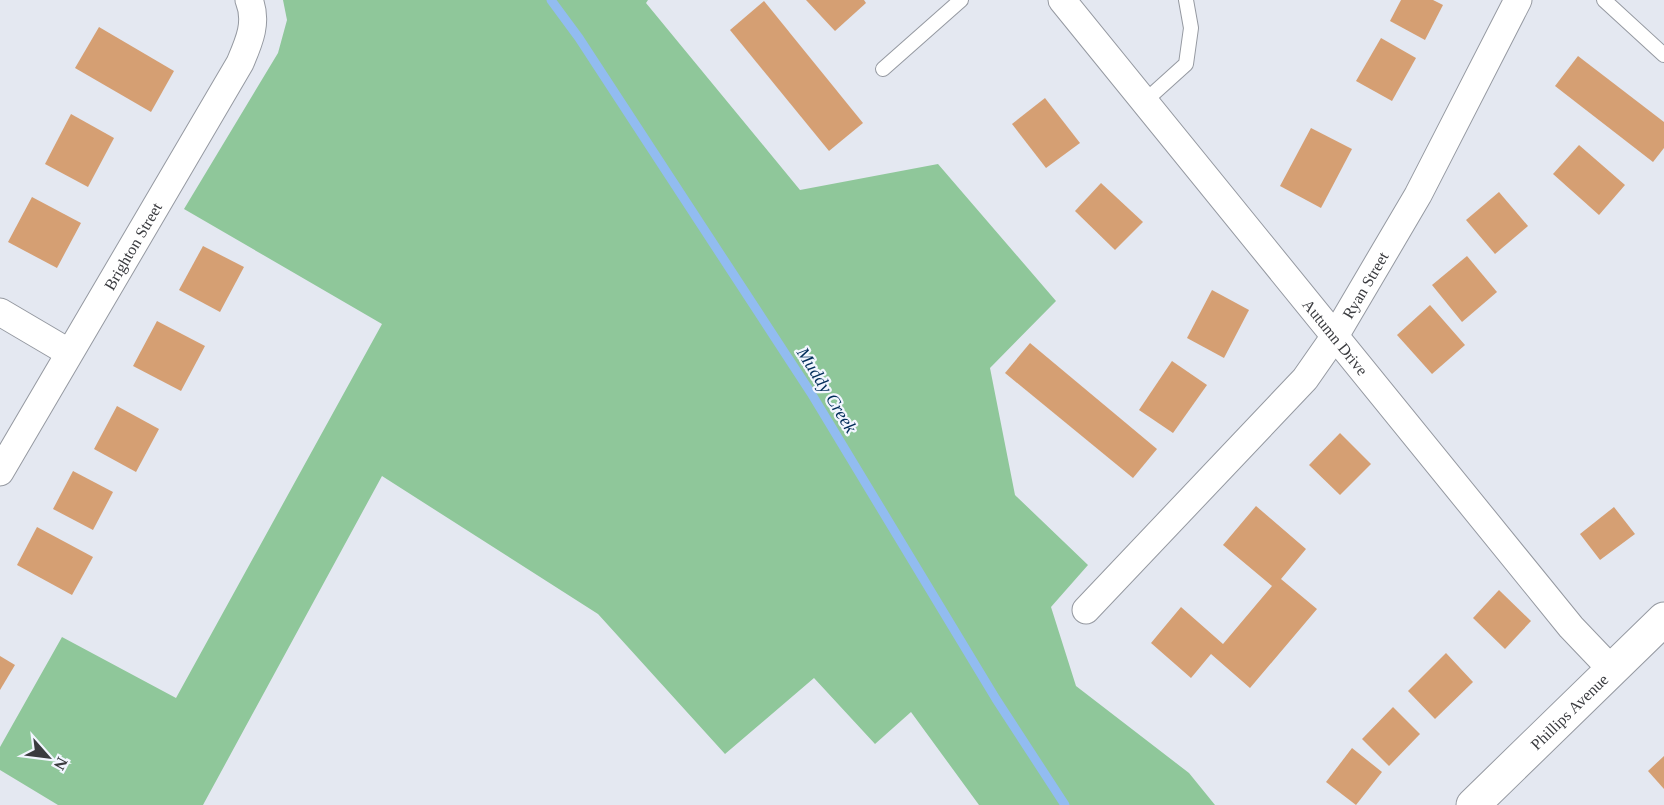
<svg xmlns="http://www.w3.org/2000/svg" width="1664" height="805" font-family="'Times New Roman',serif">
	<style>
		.forest { fill: #8fc79a }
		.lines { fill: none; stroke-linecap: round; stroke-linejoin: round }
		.stream { stroke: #92bcf0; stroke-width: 9 }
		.building { fill: #d59f73 }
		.lane-casing { stroke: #9599a1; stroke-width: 16 }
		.street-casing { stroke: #9599a1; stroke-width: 29 }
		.secondary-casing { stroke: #9599a1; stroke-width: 35 }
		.lane { stroke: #fff; stroke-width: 14 }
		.street { stroke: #fff; stroke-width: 27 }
		.secondary { stroke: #fff; stroke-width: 33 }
		.labels { text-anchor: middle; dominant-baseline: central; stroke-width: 4.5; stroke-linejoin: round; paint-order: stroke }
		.street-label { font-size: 16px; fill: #3a3b3f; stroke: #f2f6ff }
		.water-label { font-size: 18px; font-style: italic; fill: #012c59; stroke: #f2f6ff }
	</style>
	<rect width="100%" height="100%" fill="#e4e8f1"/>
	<!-- forest -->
	<path class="forest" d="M283 0H648L646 3 800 190 938 164 1056 301 990 368 1015 495 1088 565 1051 607 1076 686 1189 773 1215 805H979L911 712 875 744 814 678 725 754 598 614 382 476 203 805H58L0 770V747L62 637 176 698 382 324 184 209 278 53 287 20Z"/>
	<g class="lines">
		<!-- stream -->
		<path class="stream" d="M551 0 579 38 811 393 996 699 1065 805"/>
	</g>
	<!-- building -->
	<g class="building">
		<path d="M806 0H864L866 3 835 31Z"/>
		<path d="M1401 0H1433L1443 5 1425 40 1390 21Z"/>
		<path d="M764 1 863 123 829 151 730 30Z"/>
		<path d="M99 27 174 71 151 112 75 68Z"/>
		<path d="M1381 38 1416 58 1392 101 1356 81Z"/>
		<path d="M1578 56 1664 122V148L1653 162 1555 86Z"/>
		<path d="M1045 98 1080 143 1046 168 1012 124Z"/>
		<path d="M71 114 114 138 88 187 45 164Z"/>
		<path d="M1311 128 1352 149 1321 208 1280 186Z"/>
		<path d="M1579 145 1625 185 1599 215 1553 174Z"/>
		<path d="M1101 183 1143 222 1115 250 1075 211Z"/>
		<path d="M1499 192 1528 226 1495 254 1466 220Z"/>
		<path d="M32 197 81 223 57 268 8 242Z"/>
		<path d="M203 246 244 267 220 312 179 290Z"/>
		<path d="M1467 256 1497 292 1462 322 1432 285Z"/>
		<path d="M1212 290 1249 310 1224 358 1187 338Z"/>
		<path d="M1430 305 1465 345 1432 374 1397 335Z"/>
		<path d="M157 321 205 346 181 391 133 366Z"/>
		<path d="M1030 343 1157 449 1133 478 1005 373Z"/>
		<path d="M1172 361 1207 385 1173 433 1139 410Z"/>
		<path d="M117 406 159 429 136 472 94 449Z"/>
		<path d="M1340 433 1371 464 1340 495 1309 465Z"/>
		<path d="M73 471 113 492 93 530 53 509Z"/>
		<path d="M1256 506 1306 549 1281 579 1317 609 1250 688 1211 654 1191 678 1151 643 1181 607 1223 644 1272 586 1223 545Z"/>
		<path d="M1614 507 1635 534 1600 560 1580 534Z"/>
		<path d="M37 527 93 557 72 595 17 565Z"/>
		<path d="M1499 590 1531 621 1505 649 1473 618Z"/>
		<path d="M1446 653 1473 682 1435 719 1408 691Z"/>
		<path d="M0 656 15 665 0 690Z"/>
		<path d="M1393 707 1420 734 1389 766 1362 739Z"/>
		<path d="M1352 748 1382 772 1356 805 1326 782Z"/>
		<path d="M1664 756V789L1648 771Z"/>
	</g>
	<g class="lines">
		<!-- lane casing -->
		<g class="lane-casing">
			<g id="lane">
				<path d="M1604 0 1664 55"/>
				<path d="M883 69 961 0"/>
				<path d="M1145 101 1186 64 1191 28 1186 0"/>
			</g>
		</g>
		<!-- street casing -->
		<g class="street-casing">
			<g id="street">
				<path id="s1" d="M1062 0 1571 627 1612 670"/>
				<path d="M0 312 68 352"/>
				<path id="s2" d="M0 472 240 63C249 42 258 22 249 0"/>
				<path id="s3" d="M1086 610 1305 379 1335 336 1418 195 1518 0"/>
			</g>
		</g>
		<!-- secondary casing -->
		<g class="secondary-casing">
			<g id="secondary">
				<path id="s4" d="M1473 805 1664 619"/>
			</g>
		</g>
		<!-- lane -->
		<use href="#lane" class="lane"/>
		<!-- street -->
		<use href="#street" class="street"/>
		<!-- secondary -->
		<use href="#secondary" class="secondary"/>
	</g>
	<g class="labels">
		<!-- street labels -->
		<g class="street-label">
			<text stroke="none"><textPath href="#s2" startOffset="262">Brighton Street</textPath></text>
			<text stroke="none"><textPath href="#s3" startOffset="430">Ryan Street</textPath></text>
			<text stroke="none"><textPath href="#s1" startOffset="434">Autumn Drive</textPath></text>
			<text stroke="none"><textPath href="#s4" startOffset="134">Phillips Avenue</textPath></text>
		</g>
		<!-- water labels -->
		<g class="water-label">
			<text transform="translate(827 390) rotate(58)">Muddy Creek</text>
		</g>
	</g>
	<!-- north arrow -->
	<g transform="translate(48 757) rotate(118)" stroke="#f2f6ff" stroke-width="4.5" paint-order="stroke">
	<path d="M0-4.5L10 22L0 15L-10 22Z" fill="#3a3b3f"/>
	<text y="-9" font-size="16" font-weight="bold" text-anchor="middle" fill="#3a3b3f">N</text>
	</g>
</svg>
